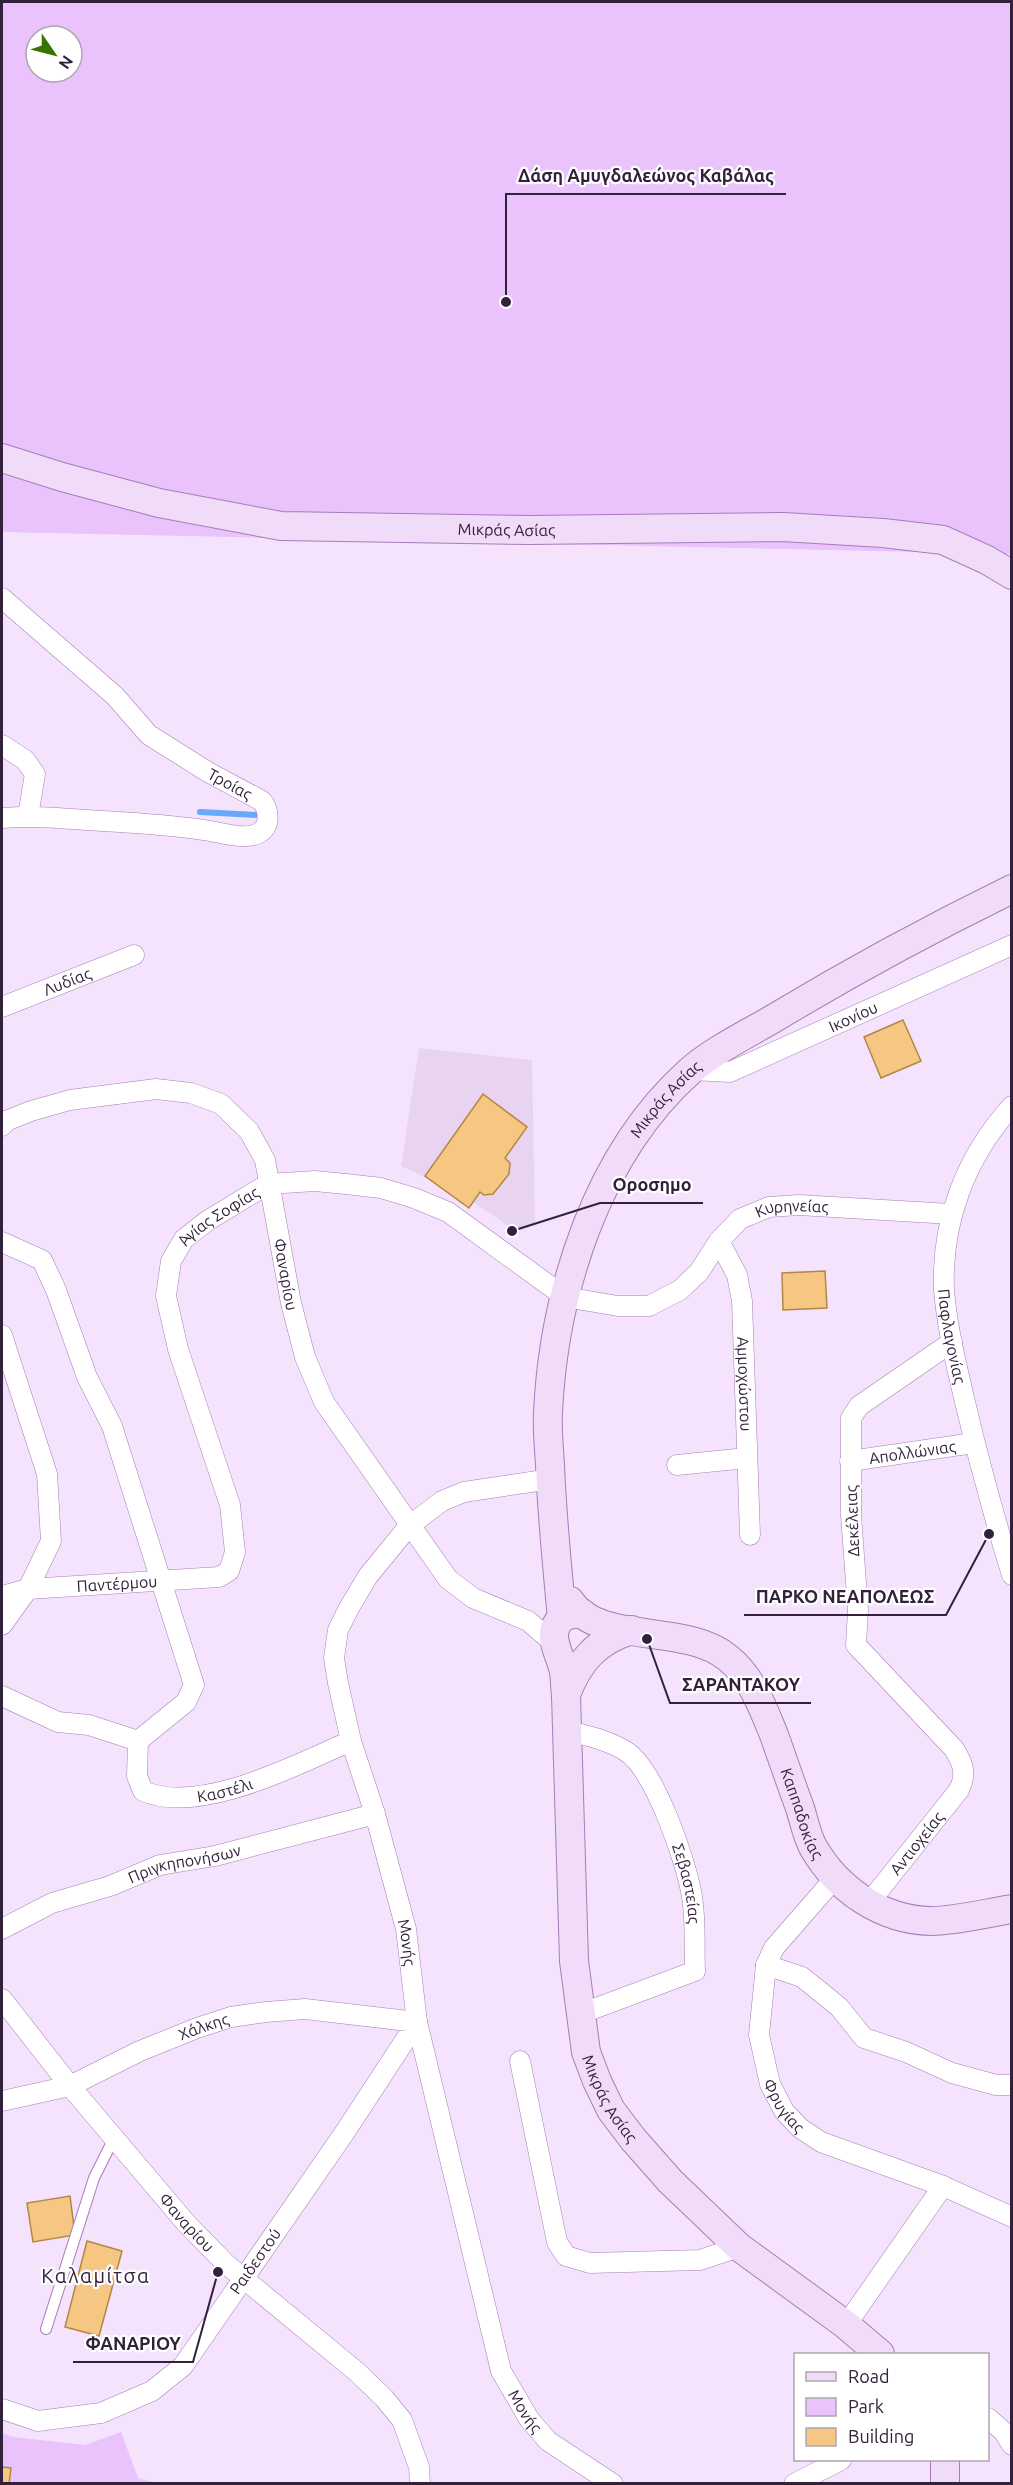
<svg xmlns="http://www.w3.org/2000/svg" width="1013" height="2485" font-family="Ubuntu,sans-serif">
	<style>
		.built { fill: #e8d4f1 }
		.green { fill: #eac2fc; fill-rule: evenodd }
		.lines { fill: none; stroke-linecap: round; stroke-linejoin: round }
		.stream { stroke: #68a9fb; stroke-width: 6 }
		.building { fill: #f6c683; stroke: #b28643; stroke-width: 1.5 }
		.lane-casing { stroke: #a77cb9; stroke-width: 12 }
		.street-casing { stroke: #a77cb9; stroke-width: 21 }
		.secondary-casing { stroke: #a77cb9; stroke-width: 30 }
		.lane { stroke: #fff; stroke-width: 10 }
		.street { stroke: #fff; stroke-width: 20 }
		.secondary { stroke: #f0dcf9; stroke-width: 28 }
		.labels { text-anchor: middle; dominant-baseline: central; stroke-width: 4.5; stroke-linejoin: round; paint-order: stroke }
		.street-label { font-size: 16px; fill: #32213a; stroke: #fff }
		.quarter-label { font-size: 20px; letter-spacing: 1.5px; fill: #32213a; stroke: #fff }
		.leader { fill: none; stroke: #32213a; stroke-width: 2 }
		.callout-dot { fill: #32213a; stroke: #fff; stroke-width: 2 }
		.callout-label { font-size: 18px; text-anchor: middle; font-weight: bold; fill: #32213a; stroke: #fff; stroke-width: 4.5; stroke-linejoin: round; paint-order: stroke }
	</style>
	<rect width="100%" height="100%" fill="#f5e3fd"/>
	<!-- built -->
	<path class="built" d="M419 1048 532 1060 535 1225 522 1230 507 1225 466 1197 401 1166Z"/>
	<!-- green -->
	<g class="green">
		<path d="M2 2H1011V554L2 532ZM36 36H72V72H36Z"/>
		<path d="M121 2432 138 2478 156 2483H2V2433L13 2437 85 2445Z"/>
	</g>
	<g class="lines">
		<!-- stream -->
		<path class="stream" d="M200 812 258 815"/>
	</g>
	<!-- building -->
	<g class="building">
		<path d="M903 1020 921 1061 881 1078 864 1037Z"/>
		<path d="M483 1094 527 1127 505 1158 510 1163 509 1174 493 1194 484 1195 480 1192 469 1208 425 1176Z"/>
		<path d="M825 1271 827 1308 783 1310 782 1273Z"/>
		<path d="M70 2196 75 2235 33 2242 27 2203Z"/>
		<path d="M87 2241 122 2251 99 2336 65 2327Z"/>
		<path d="M2 2467 11 2468 9 2484H2Z"/>
	</g>
	<g class="lines">
		<!-- lane casing -->
		<g class="lane-casing">
			<path id="lane" d="M46 2329 94 2178 114 2138"/>
		</g>
		<!-- street casing -->
		<g class="street-casing">
			<g id="street">
				<path id="s1" d="M2 598 115 696 149 735 208 772 262 801C269 810 271 826 259 833 245 841 220 832 204 830 171 825 137 823 103 821 69 819 36 815 2 818"/>
				<path d="M2 745 25 760 35 774 28 816"/>
				<path id="s2" d="M2 1007 134 955"/>
				<path id="s3" d="M691 1070 730 1072 1012 945"/>
				<path id="s4" d="M1012 1106C966 1156 941 1222 944 1290 947 1327 956 1363 964 1398 978 1458 994 1517 1012 1575"/>
				<path id="s5" d="M2 1126 6 1121 31 1111 70 1100 156 1089 191 1093 221 1104 249 1131 265 1160 291 1303 305 1357 324 1402 448 1579 473 1598 528 1621 555 1644"/>
				<path id="s6" d="M719 1241 737 1275 742 1301 750 1535"/>
				<path d="M2 1242 42 1260 56 1290 87 1377 112 1426 194 1685 186 1702 138 1741"/>
				<path d="M2 1335 47 1474 51 1541 28 1589 2 1625"/>
				<path id="s7" d="M850 1461 974 1443"/>
				<path d="M677 1465 747 1458"/>
				<path id="s8" d="M551 1479 464 1492 442 1501 409 1526 368 1576 349 1608 338 1630 334 1658 338 1683 351 1741 375 1814 406 1929 417 2022 501 2371 529 2419 548 2441 613 2484"/>
				<path id="s9" d="M2 1596 28 1589 219 1577 229 1571 235 1552 230 1505 178 1349 166 1296 171 1261 184 1239 207 1221 268 1184 315 1181 346 1184 381 1188 414 1198 448 1212 565 1297 618 1306H649L680 1290 699 1272 719 1241 740 1219 769 1207 799 1205 951 1214"/>
				<path id="s10" d="M2 1696 58 1722 89 1725 138 1741 137 1776 143 1791C200 1816 297 1764 351 1741"/>
				<path id="s11" d="M566 1730C586 1736 609 1740 627 1752 655 1771 687 1863 692 1897 696 1921 694 1947 695 1971L580 2014"/>
				<path id="s12" d="M835 1878 774 1948 766 1965 759 2035 770 2084 784 2111 800 2128 821 2142 943 2186 1012 2217"/>
				<path id="s13" d="M868 1904 959 1790C967 1774 963 1763 954 1749L856 1645 858 1610 851 1515V1418L859 1406 952 1342"/>
				<path id="s14" d="M2 1929 52 1903 110 1886 160 1865 215 1856 375 1814"/>
				<path d="M766 1965 802 1977 839 2007 864 2038 906 2052 952 2073 996 2085H1012"/>
				<path id="s15" d="M2 1999 70 2086 186 2223 226 2264 357 2372 384 2398 402 2420 419 2467 420 2484"/>
				<path d="M520 2061 557 2242 566 2256 590 2263 700 2260 739 2247"/>
				<path id="s16" d="M2 2101 70 2086 140 2051 197 2028 231 2017 266 2012 305 2009 417 2022 345 2132 183 2366 152 2391 101 2413 38 2421 2 2409"/>
				<path d="M846 2325 943 2186"/>
				<path d="M988 2418 1004 2432 1012 2445"/>
				<path d="M794 2484 841 2460"/>
			</g>
		</g>
		<!-- secondary casing -->
		<g class="secondary-casing">
			<g id="secondary">
				<path id="s17" d="M2 458 62 477 159 503 281 526 530 530 783 527 883 533 943 540 987 560 1012 575"/>
				<path id="s18" d="M570 1601C599 1646 684 1622 728 1658 752 1677 763 1708 774 1735 783 1760 791 1784 800 1808 804 1821 807 1836 813 1847 837 1889 881 1920 931 1921 957 1921 986 1913 1012 1909"/>
				<path id="s19" d="M583 1614C574 1613 567 1614 561 1619 545 1634 561 1655 564 1672 565 1680 565 1688 566 1695L574 1961 586 2052 597 2081 611 2110 633 2139 670 2181 739 2247 846 2325 880 2354"/>
				<path id="s20" d="M562 1618C557 1567 552 1516 550 1465 549 1448 547 1430 548 1412 554 1291 597 1154 690 1071 711 1052 747 1034 771 1020 849 973 930 929 1012 889"/>
				<path d="M566 1695C578 1662 597 1640 632 1630"/>
				<path d="M945 2460V2484"/>
			</g>
		</g>
		<!-- lane -->
		<use href="#lane" class="lane"/>
		<!-- street -->
		<use href="#street" class="street"/>
		<!-- secondary -->
		<use href="#secondary" class="secondary"/>
	</g>
	<g class="labels">
		<!-- street labels -->
		<g class="street-label">
			<text stroke="none"><textPath href="#s17" startOffset="513">Μικράς Ασίας</textPath></text>
			<text stroke="none"><textPath href="#s1" startOffset="296">Τροίας</textPath></text>
			<text stroke="none"><textPath href="#s2" startOffset="70">Λυδίας</textPath></text>
			<text stroke="none"><textPath href="#s3" startOffset="174">Ικονίου</textPath></text>
			<text stroke="none"><textPath href="#s20" startOffset="548">Μικράς Ασίας</textPath></text>
			<text stroke="none"><textPath href="#s9" startOffset="1274">Κυρηνείας</textPath></text>
			<text stroke="none"><textPath href="#s9" startOffset="618">Αγίας Σοφίας</textPath></text>
			<text stroke="none"><textPath href="#s5" startOffset="416">Φαναρίου</textPath></text>
			<text stroke="none"><textPath href="#s4" startOffset="248">Παφλαγονίας</textPath></text>
			<text stroke="none"><textPath href="#s6" startOffset="148">Αμμοχώστου</textPath></text>
			<text stroke="none"><textPath href="#s7" startOffset="63">Απολλώνιας</textPath></text>
			<text transform="translate(852 1521) rotate(-92)">Δεκέλειας</text>
			<text stroke="none"><textPath href="#s9" startOffset="116">Παντέρμου</textPath></text>
			<text stroke="none"><textPath href="#s10" startOffset="279">Καστέλι</textPath></text>
			<text stroke="none"><textPath href="#s18" startOffset="346">Καππαδοκίας</textPath></text>
			<text stroke="none"><textPath href="#s13" startOffset="78">Αντιοχείας</textPath></text>
			<text stroke="none"><textPath href="#s14" startOffset="195">Πριγκηπονήσων</textPath></text>
			<text stroke="none"><textPath href="#s11" startOffset="212">Σεβαστείας</textPath></text>
			<text stroke="none"><textPath href="#s8" startOffset="602">Μονής</textPath></text>
			<text stroke="none"><textPath href="#s16" startOffset="216">Χάλκης</textPath></text>
			<text stroke="none"><textPath href="#s19" startOffset="513">Μικράς Ασίας</textPath></text>
			<text stroke="none"><textPath href="#s12" startOffset="258">Φρυγίας</textPath></text>
			<text stroke="none"><textPath href="#s15" startOffset="290">Φαναρίου</textPath></text>
			<text transform="translate(255 2261) rotate(-55)">Ραιδεστού</text>
			<text stroke="none"><textPath href="#s8" startOffset="1088">Μονής</textPath></text>
		</g>
		<!-- quarter labels -->
		<g class="quarter-label">
			<text x="96" y="2275">Καλαμίτσα</text>
		</g>
	</g>
	<!-- callouts -->
	<path class="leader" d="M506 302L506 194H786M512 1231L600 1203H703M989 1534L946 1615H744M647 1639L670 1703H811M218 2272L193 2362H73"/>
	<g class="callout-dot">
		<circle cx="506" cy="302" r="6"/>
		<circle cx="512" cy="1231" r="6"/>
		<circle cx="989" cy="1534" r="6"/>
		<circle cx="647" cy="1639" r="6"/>
		<circle cx="218" cy="2272" r="6"/>
	</g>
	<g class="callout-label">
		<text x="646" y="182">Δάση Αμυγδαλεώνος Καβάλας</text>
		<text x="652" y="1191">Οροσημο</text>
		<text x="845" y="1603">ΠΑΡΚΟ ΝΕΑΠΟΛΕΩΣ</text>
		<text x="741" y="1691">ΣΑΡΑΝΤΑΚΟΥ</text>
		<text x="133" y="2350">ΦΑΝΑΡΙΟΥ</text>
	</g>
	<!-- border -->
	<rect width="1013" height="2485" fill="none" stroke="#32213a" stroke-width="6"/>
	<!-- legend -->
	<rect x="794" y="2353" width="195" height="108" fill="#ffffff" stroke="#ada6b0" stroke-width="1.5"/>
	<rect x="806" y="2372" width="30" height="9" fill="#f0dcf9" stroke="#ada6b0" stroke-width="1.5"/>
	<text x="848" y="2383" font-size="18" fill="#32213a">Road</text>
	<rect x="806" y="2398" width="30" height="18" fill="#eac2fc" stroke="#ada6b0" stroke-width="1.5"/>
	<text x="848" y="2413" font-size="18" fill="#32213a">Park</text>
	<rect x="806" y="2428" width="30" height="18" fill="#f6c683" stroke="#ada6b0" stroke-width="1.5"/>
	<text x="848" y="2443" font-size="18" fill="#32213a">Building</text>
	<!-- north arrow -->
	<g transform="translate(54 54) rotate(125)"><circle r="28" fill="#ffffff" stroke="#ada6b0" stroke-width="1.5"/>
	<path d="M0-4.5L10 22L0 15L-10 22Z" fill="#397302"/>
	<text y="-9" font-size="16" font-weight="bold" text-anchor="middle" fill="#32213a">N</text>
	</g>
</svg>
